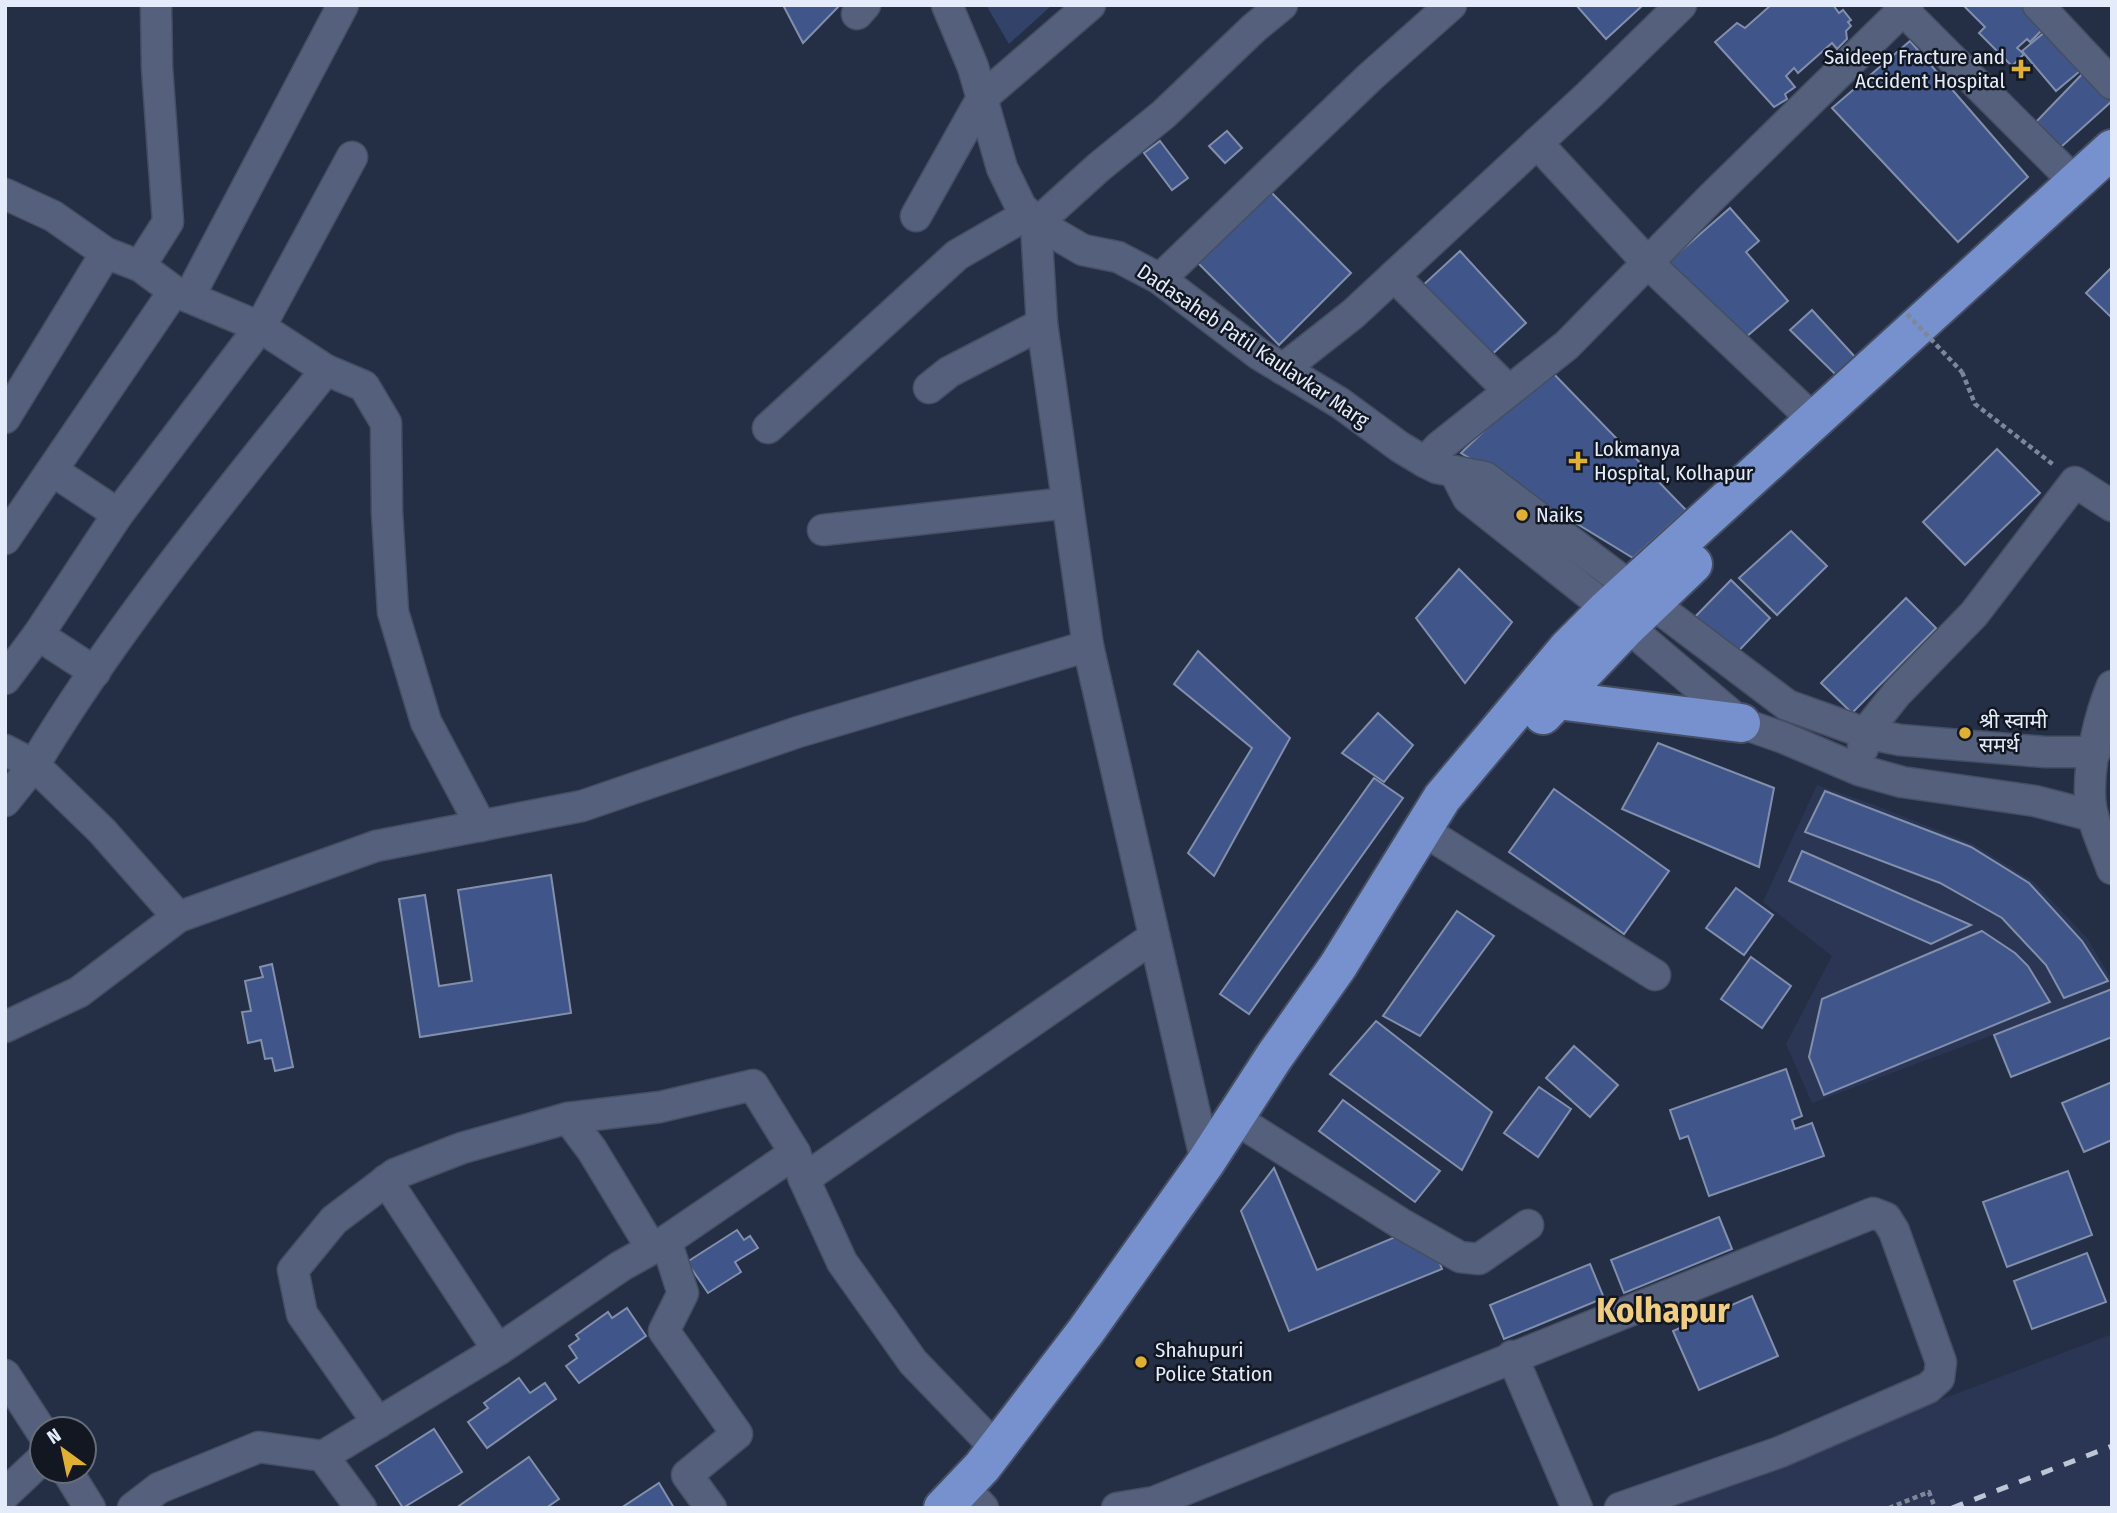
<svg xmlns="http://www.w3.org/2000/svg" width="2117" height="1513" font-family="'Fira Sans Condensed','Noto Sans Devanagari',sans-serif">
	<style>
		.built { fill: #2a3654 }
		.green { fill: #324268 }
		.building { fill: #40568a; stroke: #828fac; stroke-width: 2 }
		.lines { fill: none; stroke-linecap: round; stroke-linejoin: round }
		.minor-casing { stroke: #454e62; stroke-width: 33 }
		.highway-casing { stroke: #454e62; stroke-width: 42 }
		.path { stroke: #7d879a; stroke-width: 4.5; stroke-dasharray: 5 3.5; stroke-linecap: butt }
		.minor { stroke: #55617c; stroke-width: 30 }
		.highway { stroke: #7691ce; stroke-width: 38 }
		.rail { stroke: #bdc6d6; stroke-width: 5; stroke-dasharray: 12 12; stroke-linecap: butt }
		.path-bridge { stroke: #7d879a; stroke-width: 4.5; stroke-dasharray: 5 3.5; stroke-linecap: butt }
		.poi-dot { fill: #e0b034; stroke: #121722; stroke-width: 2.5 }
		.labels { text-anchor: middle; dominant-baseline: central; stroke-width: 5; stroke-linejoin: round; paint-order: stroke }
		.poi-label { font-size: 21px; fill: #e4ecfb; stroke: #121722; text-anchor: start }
		.street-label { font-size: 21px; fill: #e4ecfb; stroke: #121722 }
		.town-label { font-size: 35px; font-weight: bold; fill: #efcd83; stroke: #121722 }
	</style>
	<rect width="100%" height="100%" fill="#242f46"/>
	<!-- built -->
	<g class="built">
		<path d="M1817 785 1872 804 1973 844 2034 882 2087 938 2112 980V990L1812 1103 1786 1044 1832 956 1763 902Z"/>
		<path d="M2112 1334V1508H1658Z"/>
	</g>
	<!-- green -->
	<path class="green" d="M986 5H1052L1009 44Z"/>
	<!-- building -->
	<g class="building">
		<path d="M783 5H840L803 43Z"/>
		<path d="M1576 5H1643L1606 39Z"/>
		<path d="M1771 5H1833L1839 13 1843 10 1851 20 1848 22 1851 26 1846 31 1847 39 1837 49 1832 43 1798 73 1794 68 1786 76 1795 87 1785 94 1787 99 1774 107 1715 42 1737 23 1745 28Z"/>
		<path d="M1963 5H2032L2049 23 2030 42 2027 39 2017 48 2024 54 2012 66 1979 33 1985 27Z"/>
		<path d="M2052 26 2086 66 2056 91 2022 51Z"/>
		<path d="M1910 41 2028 177 1958 242 1832 108Z"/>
		<path d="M2088 68 2112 92V101L2060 148 2034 124Z"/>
		<path d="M1227 131 1242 148 1225 163 1209 146Z"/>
		<path d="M1160 141 1188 178 1172 190 1144 153Z"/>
		<path d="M1270 191 1351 273 1279 345 1198 263Z"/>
		<path d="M1730 208 1759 241 1746 252 1788 301 1739 343 1668 262Z"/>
		<path d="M1460 251 1526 323 1488 358 1421 287Z"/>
		<path d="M2112 267V318L2086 293Z"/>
		<path d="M1812 310 1856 358 1836 375 1790 330Z"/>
		<path d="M1549 369 1686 510 1633 558 1461 453Z"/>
		<path d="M1997 449 2040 493 1965 565 1923 522Z"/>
		<path d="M1791 531 1827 566 1777 615 1739 578Z"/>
		<path d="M1459 569 1512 622 1465 683 1416 618Z"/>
		<path d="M1731 580 1770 618 1730 660 1687 625Z"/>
		<path d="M1906 598 1936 628 1852 713 1821 683Z"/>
		<path d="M1198 651 1290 738 1214 876 1188 853 1252 748 1174 684Z"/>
		<path d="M1378 713 1413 745 1384 782 1342 753Z"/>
		<path d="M1658 743 1774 788 1759 867 1622 809Z"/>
		<path d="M1374 778 1403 798 1249 1014 1220 994Z"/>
		<path d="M1554 789 1669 871 1624 934 1509 852Z"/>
		<path d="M1825 791 1971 847 2029 883 2082 941 2108 981 2064 998 2046 965 2002 918 1940 883 1805 832Z"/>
		<path d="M1802 851 1971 925 1931 944 1789 881Z"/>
		<path d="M551 875 571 1013 420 1037 399 899 425 895 439 986 472 981 458 890Z"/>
		<path d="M1736 888 1773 915 1744 955 1706 928Z"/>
		<path d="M1457 911 1494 936 1420 1036 1383 1016Z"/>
		<path d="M1982 931 2015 953 2028 966 2050 1002 1824 1095 1809 1057 1822 999Z"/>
		<path d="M1751 957 1791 986 1762 1028 1721 999Z"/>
		<path d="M272 964 293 1067 275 1071 272 1058 265 1059 261 1040 248 1043 242 1012 251 1011 245 981 263 977 260 967Z"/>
		<path d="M2112 989V1037L2011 1077 1994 1035Z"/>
		<path d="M1376 1021 1492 1112 1462 1170 1330 1074Z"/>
		<path d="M1574 1046 1618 1085 1590 1117 1546 1078Z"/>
		<path d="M1786 1069 1802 1116 1792 1120 1795 1129 1812 1123 1824 1156 1709 1196 1688 1136 1680 1139 1670 1110Z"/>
		<path d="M2112 1082V1140L2084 1152 2062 1103Z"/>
		<path d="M1539 1087 1571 1109 1538 1157 1504 1133Z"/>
		<path d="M1343 1100 1440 1171 1415 1202 1319 1131Z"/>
		<path d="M1274 1168 1317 1270 1400 1235 1434 1248 1442 1269 1289 1331 1241 1211Z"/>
		<path d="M2068 1171 2092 1235 2007 1267 1983 1202Z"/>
		<path d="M1719 1217 1732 1249 1624 1293 1611 1260Z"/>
		<path d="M737 1230 744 1240 750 1236 758 1248 735 1262 741 1272 708 1293 687 1262Z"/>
		<path d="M2087 1253 2106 1302 2032 1329 2014 1281Z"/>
		<path d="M1590 1264 1604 1298 1504 1339 1490 1305Z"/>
		<path d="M1752 1296 1778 1356 1699 1390 1673 1331Z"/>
		<path d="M627 1308 646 1336 579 1383 566 1366 577 1358 569 1346 579 1339 576 1335 608 1312 612 1318Z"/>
		<path d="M519 1378 530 1393 545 1383 556 1399 487 1448 468 1422 488 1408 484 1403Z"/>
		<path d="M434 1429 462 1472 403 1508 376 1466Z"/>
		<path d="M529 1457 559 1499 546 1508H456Z"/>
		<path d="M659 1483 674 1508H621Z"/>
	</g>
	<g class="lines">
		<!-- minor casing -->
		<g class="minor-casing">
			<g id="minor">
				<path d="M947 5 973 67 1002 168 1021 207 1040 225 1083 250 1118 257 1160 279 1260 355 1340 403 1400 447 1425 462 1437 468 1485 477 1787 705 1865 733 1900 740 2045 752H2095"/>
				<path d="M2038 5 2112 84"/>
				<path d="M1903 10 2075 182"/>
				<path d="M857 14 865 5"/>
				<path d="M1537 143 1648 263 1815 421"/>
				<path d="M5 194 53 216 106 253 140 266 174 291 260 327 326 370 364 386 386 423 387 512 393 612 426 722 481 826"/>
				<path d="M916 216 982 98 1090 5"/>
				<path d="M140 266 168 222 157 67 156 5"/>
				<path d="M1394 276 1509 391"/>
				<path d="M1160 279 1370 77 1451 5"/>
				<path d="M189 297 343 5"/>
				<path d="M1283 369 1353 314 1589 95 1681 5"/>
				<path d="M929 388 949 372 1042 324"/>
				<path d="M5 418 106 253"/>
				<path d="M768 428 957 255 1028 214"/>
				<path d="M1425 462 1439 447 1567 345 1711 198 1908 5"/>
				<path d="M53 471 118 514"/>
				<path d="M1454 471 1468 498 1594 598 1741 723 1784 738 1859 770 1902 782 2035 801 2093 816"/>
				<path d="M823 530 1067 503"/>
				<path d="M5 539 174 291"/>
				<path d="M38 635 95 672"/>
				<path d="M5 679 38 635 118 514 260 327 352 157"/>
				<path d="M2112 686C2099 717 2089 762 2090 795 2090 819 2104 846 2112 869"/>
				<path d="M1863 748 1865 733 1897 693 1974 614 2075 482 2112 506"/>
				<path d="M5 750 34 765C118 625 224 498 326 370"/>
				<path d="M5 801 34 765 102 831 178 917"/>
				<path d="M1440 841 1655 975"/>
				<path d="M5 1027 79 992 178 917 376 846 582 806 798 732 1088 646"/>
				<path d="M568 1118 660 1107 753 1085 795 1153"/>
				<path d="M1250 1128 1400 1223 1460 1257 1479 1259 1528 1225"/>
				<path d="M1206 1162 1088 646 1042 324 1036 224 1099 167 1164 114 1254 28 1282 5"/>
				<path d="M386 1180 498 1350"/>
				<path d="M666 1241 683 1293 664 1331 737 1434 687 1475 711 1508"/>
				<path d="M1512 1356 1577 1508"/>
				<path d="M5 1375 42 1432"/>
				<path d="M378 1423 302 1314 293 1270 334 1220 395 1174 462 1148 568 1118 592 1150 652 1249"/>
				<path d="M996 1448 913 1362 842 1262 804 1179 1154 937"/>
				<path d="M323 1456 498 1350 621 1266 666 1241 795 1153 804 1179"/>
				<path d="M67 1471 90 1508"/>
				<path d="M963 1487 983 1508"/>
				<path d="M5 1494 42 1459"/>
				<path d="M133 1508 159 1488 259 1447 323 1456 361 1508"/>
				<path d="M1117 1508 1154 1502 1873 1213 1886 1218 1894 1231 1941 1362 1939 1378 1928 1388 1780 1452 1620 1508"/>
			</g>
		</g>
		<!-- highway casing -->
		<g class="highway-casing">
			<g id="highway">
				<path d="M1557 700 1741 723"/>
				<path d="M1543 715 1627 627 1693 564"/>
				<path d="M943 1508 982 1467 1086 1331 1206 1162 1274 1057 1338 966 1442 798 1568 648 1607 609 2112 149"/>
			</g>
		</g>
		<!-- path -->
		<g class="path">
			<path d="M1962 372 1975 404 2055 466"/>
			<path d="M1889 1508 1929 1492 1935 1508"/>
		</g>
		<!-- minor -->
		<use href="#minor" class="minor"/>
		<!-- highway -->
		<use href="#highway" class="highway"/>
		<!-- rail -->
		<path class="rail" d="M1952 1508 2112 1446"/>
		<!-- path-bridge -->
		<path class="path-bridge" d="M1907 314 1962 372"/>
	</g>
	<!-- markers -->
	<g class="poi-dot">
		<path d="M2017.5 58.5h7v7h7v7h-7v7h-7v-7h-7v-7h7z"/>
		<path d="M1574.5 450.5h7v7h7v7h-7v7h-7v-7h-7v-7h7z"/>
		<circle cx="1522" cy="515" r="7"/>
		<circle cx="1965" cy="733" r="7"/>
		<circle cx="1141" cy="1362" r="7"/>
	</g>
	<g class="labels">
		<!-- poi labels -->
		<g class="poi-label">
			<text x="2005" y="57" text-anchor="end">Saideep Fracture and<tspan x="2005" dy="24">Accident Hospital</tspan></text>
			<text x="1594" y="449">Lokmanya<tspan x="1594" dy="24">Hospital, Kolhapur</tspan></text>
			<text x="1536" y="515">Naiks</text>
			<text x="1979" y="721">श्री स्वामी<tspan x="1979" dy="24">समर्थ</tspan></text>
			<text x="1155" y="1350">Shahupuri<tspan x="1155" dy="24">Police Station</tspan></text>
		</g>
		<!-- street labels -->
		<g class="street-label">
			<text transform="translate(1253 346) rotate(34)">Dadasaheb Patil Kaulavkar Marg</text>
		</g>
		<!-- town labels -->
		<g class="town-label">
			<text x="1663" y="1310">Kolhapur</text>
		</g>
	</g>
	<!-- border -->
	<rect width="2117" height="1513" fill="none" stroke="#e4ecfb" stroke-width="14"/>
	<!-- north arrow -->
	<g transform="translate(63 1450) rotate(327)"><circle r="33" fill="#121722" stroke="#666c79" stroke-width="2"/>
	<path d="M0-5L12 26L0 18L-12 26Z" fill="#e0b034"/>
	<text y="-10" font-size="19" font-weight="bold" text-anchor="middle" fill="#e4ecfb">N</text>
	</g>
</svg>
